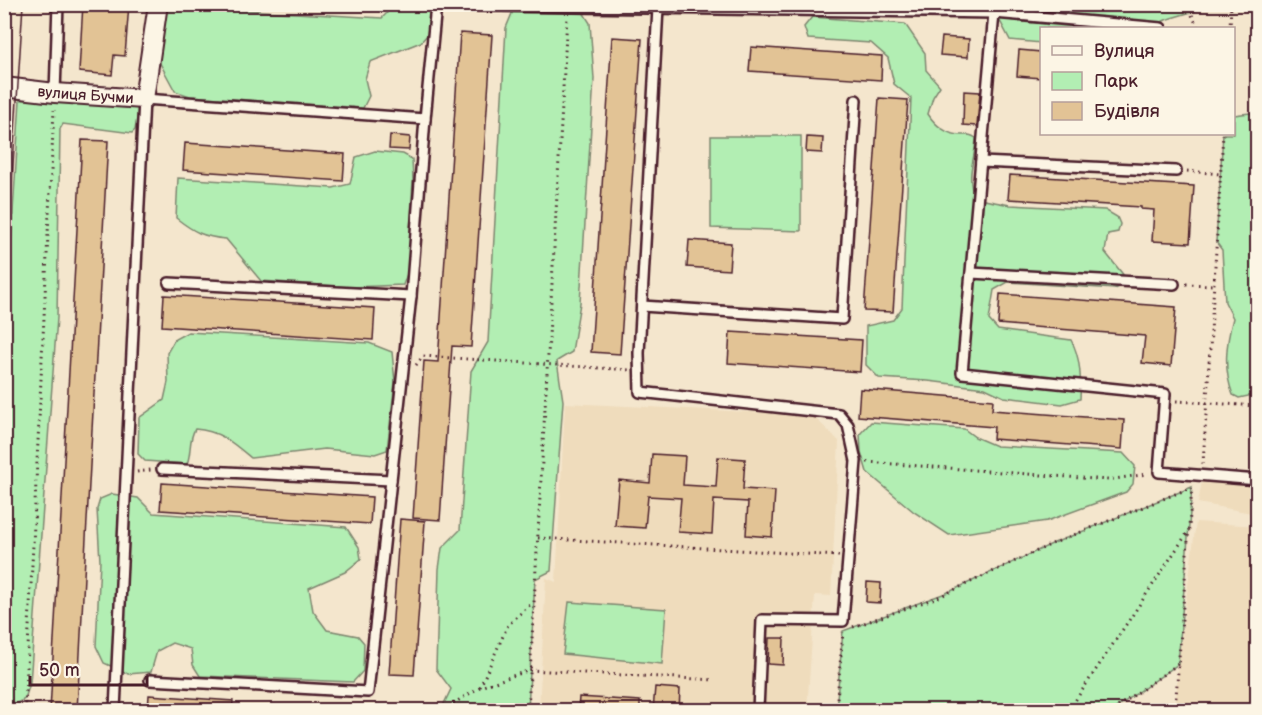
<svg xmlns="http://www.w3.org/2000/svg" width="1262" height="715" font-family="'Balsamiq Sans',sans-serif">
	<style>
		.built { fill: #efdcbc }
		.green { fill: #b2eeb3; stroke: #7e866f; stroke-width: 1.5 }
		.building { fill: #e2c395; stroke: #4a1f2b; stroke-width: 1.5 }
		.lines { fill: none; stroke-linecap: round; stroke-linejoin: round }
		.lane-casing { stroke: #4a1f2b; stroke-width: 14 }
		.street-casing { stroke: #4a1f2b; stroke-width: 22 }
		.path { stroke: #4a1f2b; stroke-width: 3; stroke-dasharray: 1.5 4.5; stroke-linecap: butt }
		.lane { stroke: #fcf5e5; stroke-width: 9 }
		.street { stroke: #fcf5e5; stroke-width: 18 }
		.tram { stroke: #4a1f2b; stroke-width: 1.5 }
		.labels { text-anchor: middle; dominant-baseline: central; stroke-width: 4.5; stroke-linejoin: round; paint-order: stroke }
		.street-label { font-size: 15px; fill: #4a1f2b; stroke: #fcf5e5 }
	</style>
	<rect width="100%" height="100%" fill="#f4e6cd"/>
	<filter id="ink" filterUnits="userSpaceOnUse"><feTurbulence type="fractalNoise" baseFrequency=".0167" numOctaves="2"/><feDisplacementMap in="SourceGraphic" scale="12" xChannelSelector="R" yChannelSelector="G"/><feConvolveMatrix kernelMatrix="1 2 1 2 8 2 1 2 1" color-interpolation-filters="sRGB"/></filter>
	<g filter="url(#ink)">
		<!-- built -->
		<g class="built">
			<path d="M565 403 812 415 839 441 831 596 815 595 807 710H539L546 578 556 582Z"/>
			<path d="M1203 476 1257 487V514L1198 503Z"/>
			<path d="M1196 522 1257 526V710H1176L1178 664Z"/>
		</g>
		<!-- green -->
		<g class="green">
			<path d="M388 5H433L428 34 421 42 370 62 365 79 369 96 363 108 190 96 175 91 155 54 161 17 170 6 382 18 387 13Z"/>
			<path d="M895 5H1207C1190 16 1167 15 1152 28H1042L1041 43 1010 40 1001 23 988 8Z"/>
			<path d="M513 11 583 12 590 23 594 79 580 303 572 352 557 361 563 401 551 571 535 579 528 710H441L451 689 436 669 439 569 442 548 460 530 471 371 488 342 506 28Z"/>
			<path d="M812 17 905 24 925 53 926 70 940 86 933 97 928 114C935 125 947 135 961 135 968 135 970 134 976 138 975 162 966 172 974 198L1010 205 1105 210 1117 217 1120 224 1118 232 1108 234 1105 252 1125 277 1122 286 1115 289 1008 282 994 290 989 320 998 330 1071 340C1081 358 1081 379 1080 399L1062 404 1004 397 985 388 928 381 879 378 866 365V326L893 320 902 308 911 98 894 84 888 58 871 43 808 39 804 27Z"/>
			<path d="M29 95 139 106 135 130 132 133 63 124 60 129 57 318 30 683 25 699 17 703 5 704 4 355 20 100Z"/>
			<path d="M1250 113 1258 119V394L1239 398 1233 395C1223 369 1226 344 1233 318L1225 302 1222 250 1216 242 1223 134H1234V115Z"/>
			<path d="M711 136H801V231L711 228Z"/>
			<path d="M375 151 403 154 412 159 413 180 408 271 403 285 351 287 261 281 226 239C203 237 194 232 176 218L178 178 333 188 350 184 356 157Z"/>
			<path d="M188 332 369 343 392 352 395 382 387 450 375 454 325 449 251 458C232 442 220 431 195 429 188 441 192 451 187 464L145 461 138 454 139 418 164 400 168 382 167 353 175 339Z"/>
			<path d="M871 422 964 429 975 437 996 446 1123 453 1135 466 1133 484 1126 492 1047 521 949 535 914 512 867 472 861 452 860 434Z"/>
			<path d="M1192 487 1178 664 1113 710H836L843 631 951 591 1054 543Z"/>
			<path d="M112 494 138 498 153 513 346 527 359 547 361 559 345 572 309 588 313 611 327 630 358 636 364 643 363 671 353 682 200 676 193 665 191 649 172 643 157 651 151 672 128 674 104 663 96 646 100 561 97 509 100 499Z"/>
			<path d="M569 602 666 609 662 664 563 654Z"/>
		</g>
		<!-- building -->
		<g class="building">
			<path d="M83 4H129L125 56 114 55 112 75 79 72Z"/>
			<path d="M460 33 492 35 471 347 452 346 440 520 413 518 424 361 438 362Z"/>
			<path d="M612 37 642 39 620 354 591 352Z"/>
			<path d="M942 37 969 39 968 57 940 55Z"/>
			<path d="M751 47 882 56 881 80 749 71Z"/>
			<path d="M1019 50 1041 52V78L1017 76Z"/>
			<path d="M964 91 980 92 977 126 963 125Z"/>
			<path d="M879 98 908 100 893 312 864 311Z"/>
			<path d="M390 135 410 137 409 150 389 149Z"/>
			<path d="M807 137 823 138 822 153 806 152Z"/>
			<path d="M82 140 108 141 86 538 77 711H50Z"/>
			<path d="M185 143 345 154 343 181 183 170Z"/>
			<path d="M1010 175 1194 186 1190 243 1152 241 1154 210 1141 209V207L1008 199Z"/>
			<path d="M689 240 731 243 729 270 687 267Z"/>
			<path d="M1000 294 1176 307 1171 366 1142 363 1145 336 998 324Z"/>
			<path d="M164 295 375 308 373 340 162 326Z"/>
			<path d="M730 332 862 340 860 372 728 363Z"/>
			<path d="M860 389 993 400 992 410 1124 420 1122 449 993 439 994 427 858 416Z"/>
			<path d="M652 454 685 456 683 485 716 487 718 457 745 459 743 489 775 491 772 537 746 535 748 502 714 500 712 534 678 532 681 498 648 496 645 528 615 526 619 480 650 483Z"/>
			<path d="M162 483 372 497 370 524 160 510Z"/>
			<path d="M400 519 425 521 414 675 389 674Z"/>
			<path d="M867 582 881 583 880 603 866 602Z"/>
			<path d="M769 638H784L783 665 768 664Z"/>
			<path d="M655 687 680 689 679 711H653Z"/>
			<path d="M149 695 233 701 232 711H148Z"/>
			<path d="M579 697 640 701V711H578Z"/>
		</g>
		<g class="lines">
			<!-- lane casing -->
			<g class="lane-casing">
				<g id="lane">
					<path d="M658 8 639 353 640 392 839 414 848 425 856 461 843 621 762 620 758 710"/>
					<path d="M994 13 962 373 1165 394 1159 472 1258 480"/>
					<path d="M55 93 58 4"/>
					<path d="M981 162 1176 171"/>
					<path d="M971 273 1174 284"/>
					<path d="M169 283 411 296"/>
					<path d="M642 306 842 319 856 100"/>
					<path d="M162 469 391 480"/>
					<path d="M150 680 368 692 411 296 425 119"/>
					<path d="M115 710 144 99 425 119 436 5 994 13 1161 28"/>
				</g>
			</g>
			<!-- street casing -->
			<g class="street-casing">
				<g id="street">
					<path id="s1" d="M4 87 55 93 144 99 158 4"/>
				</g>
			</g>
			<!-- path -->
			<g class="path">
				<path d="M1187 4 1198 28"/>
				<path d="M1230 28 1231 4"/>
				<path d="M1187 171 1221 174"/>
				<path d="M1186 284 1214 285"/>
				<path d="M416 365 423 356 630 370"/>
				<path d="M1176 401 1258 406"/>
				<path d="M867 462 1108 480 1147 474"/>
				<path d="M1203 464 1223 134"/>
				<path d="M137 472 151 470"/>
				<path d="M538 538 839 556"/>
				<path d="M853 627 941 596 1054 543 1190 488"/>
				<path d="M480 687 508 625 533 602"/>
				<path d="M25 710 54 110"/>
				<path d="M443 710 480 687 530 670 715 680"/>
				<path d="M528 710 567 17"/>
				<path d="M836 710 843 632"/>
				<path d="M1069 710 1188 532"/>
				<path d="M1113 710 1178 664"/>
				<path d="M1175 710 1192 488"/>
			</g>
			<!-- lane -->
			<use href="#lane" class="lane"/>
			<!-- street -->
			<use href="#street" class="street"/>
			<!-- tram -->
			<path class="tram" d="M4 308 23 4"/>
		</g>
	</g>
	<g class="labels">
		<!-- street labels -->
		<g class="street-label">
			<text stroke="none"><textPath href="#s1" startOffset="82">вулиця Бучми</textPath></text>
		</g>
	</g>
	<!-- margin -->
	<rect width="1262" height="715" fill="none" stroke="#fcf5e5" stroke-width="24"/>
	<rect x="12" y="12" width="1238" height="691" fill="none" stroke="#4a1f2b" stroke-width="2" filter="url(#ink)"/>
	<!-- legend -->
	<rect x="1040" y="27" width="195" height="108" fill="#fcf5e5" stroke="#b59f9b" stroke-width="1.5"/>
	<rect x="1052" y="46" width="30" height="9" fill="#fcf5e5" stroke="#b59f9b" stroke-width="1.5"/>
	<text x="1094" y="57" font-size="18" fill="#4a1f2b">Вулиця</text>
	<rect x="1052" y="72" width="30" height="18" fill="#b2eeb3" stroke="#b59f9b" stroke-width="1.5"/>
	<text x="1094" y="87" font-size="18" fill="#4a1f2b">Парк</text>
	<rect x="1052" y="102" width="30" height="18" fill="#e2c395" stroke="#b59f9b" stroke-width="1.5"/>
	<text x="1094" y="117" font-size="18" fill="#4a1f2b">Будівля</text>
	<!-- scale -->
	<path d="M30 676v9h117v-9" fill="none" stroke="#4a1f2b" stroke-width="3"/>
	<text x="39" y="676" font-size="18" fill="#4a1f2b" stroke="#fcf5e5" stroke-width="4.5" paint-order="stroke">50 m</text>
</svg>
